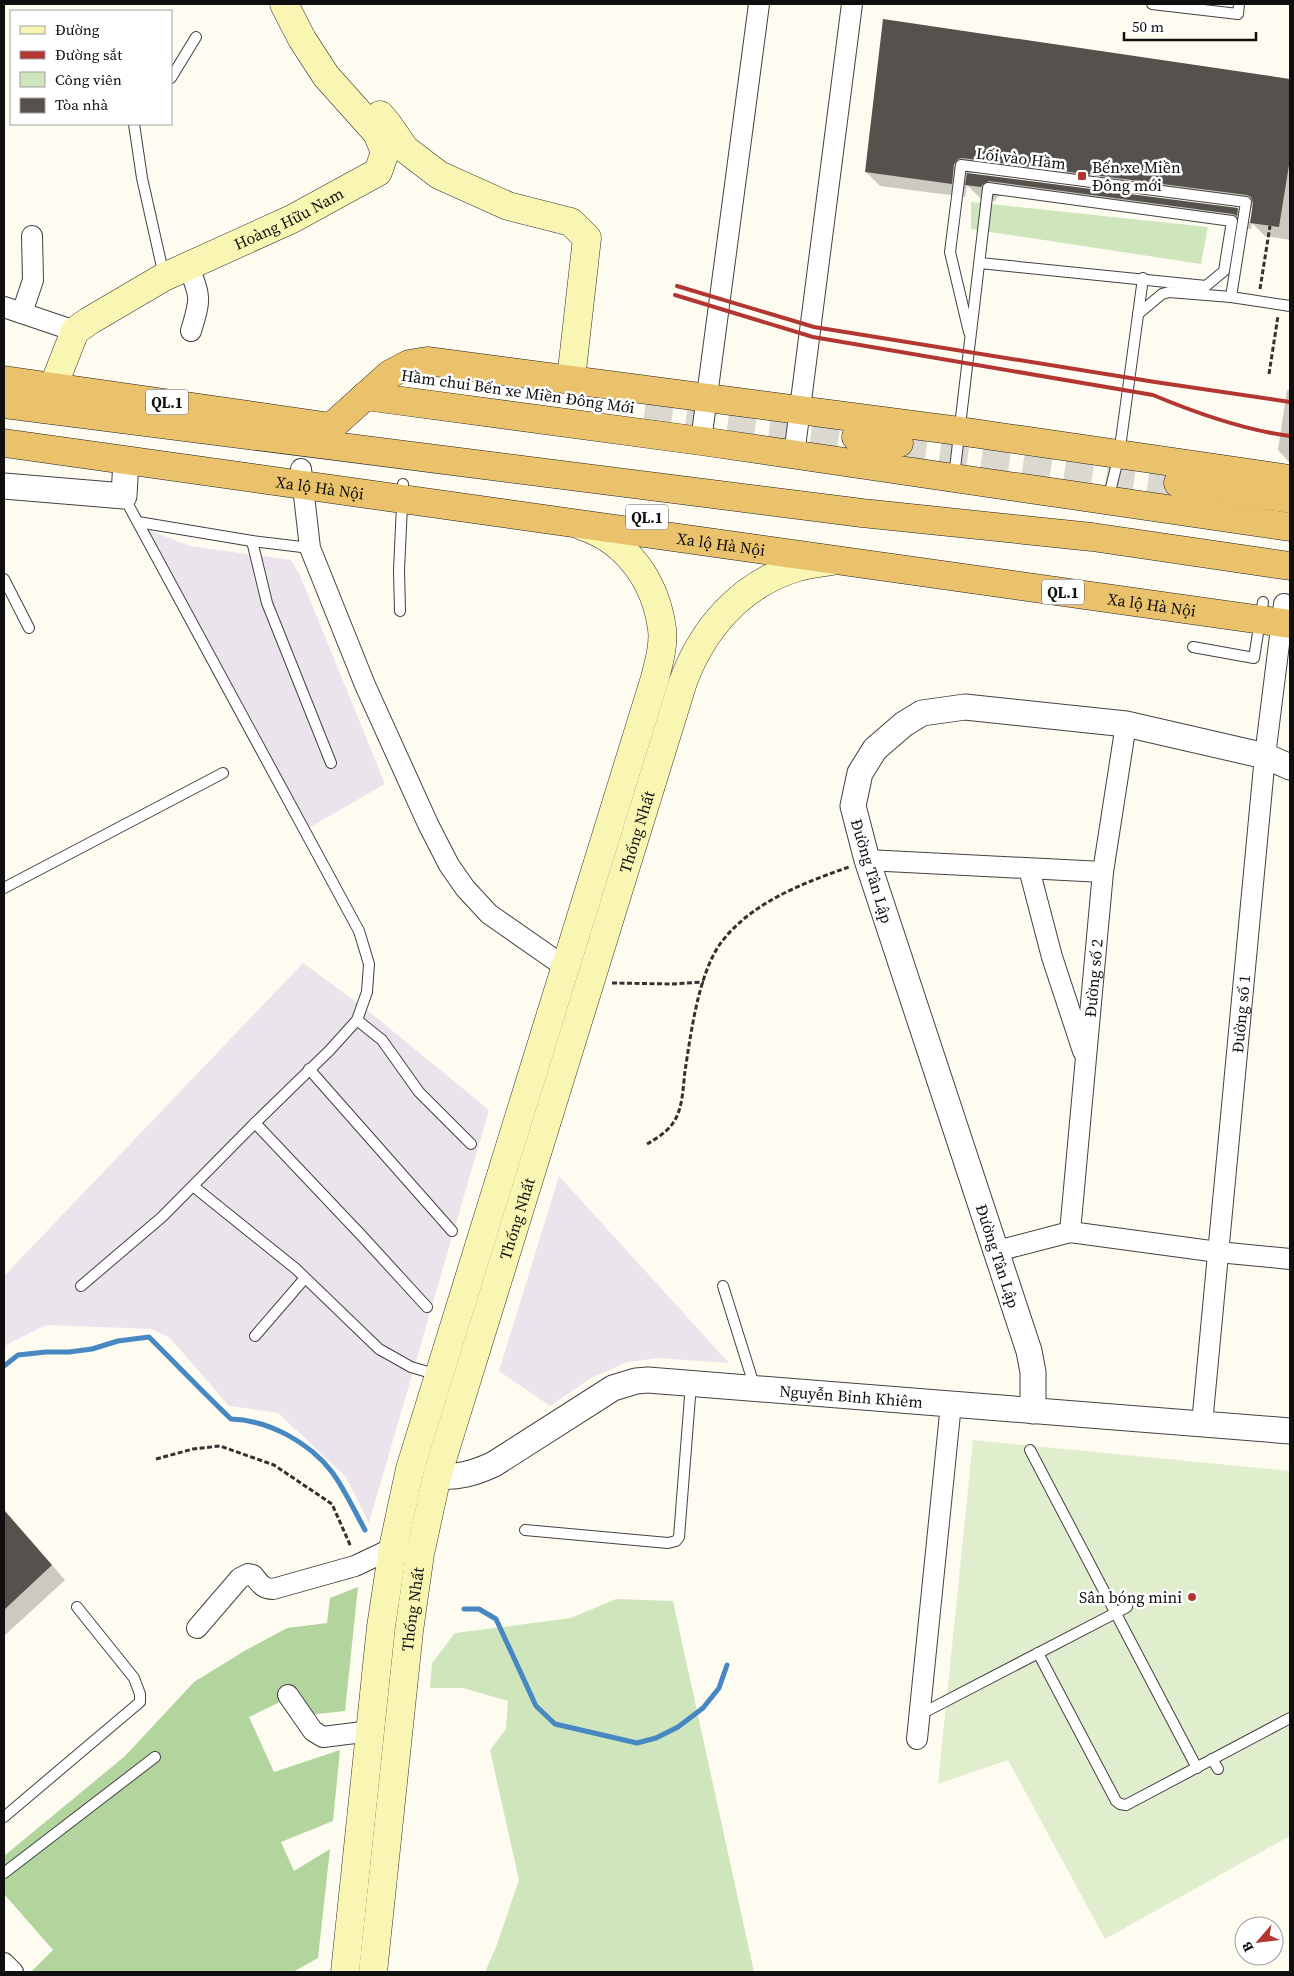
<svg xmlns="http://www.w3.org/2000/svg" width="1294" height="1976" font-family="'Source Serif 4',serif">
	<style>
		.industrial { fill: #ece4ec }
		.green { fill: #cfe6bd }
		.forest { fill: #b2d59e }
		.pitch { fill: #e0eece }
		.shadow { fill: #0003; fill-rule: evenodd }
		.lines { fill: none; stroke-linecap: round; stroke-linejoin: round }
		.stream { stroke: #4787c2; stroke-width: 5 }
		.building { fill: #56514c }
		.trunk-tunnel { stroke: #dad8cf; stroke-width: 28; stroke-dasharray: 28 14; stroke-linecap: butt }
		.service-casing { stroke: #424242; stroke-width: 12 }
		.minor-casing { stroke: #424242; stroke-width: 22 }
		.tertiary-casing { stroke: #424242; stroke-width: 27 }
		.secondary-casing { stroke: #313131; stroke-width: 29 }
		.trunk-casing { stroke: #202020; stroke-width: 29 }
		.path { stroke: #313131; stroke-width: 3; stroke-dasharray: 5 2.5; stroke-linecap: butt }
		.service { stroke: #fff; stroke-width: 10 }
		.minor { stroke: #fff; stroke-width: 20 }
		.tertiary { stroke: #fff; stroke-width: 25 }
		.secondary { stroke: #f8f6b2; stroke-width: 28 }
		.trunk { stroke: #eac26c; stroke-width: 28 }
		.rail { stroke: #b33632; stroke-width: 4 }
		.poi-dot { fill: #b33632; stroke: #fff; stroke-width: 2 }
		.labels { text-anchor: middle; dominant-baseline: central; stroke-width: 5; stroke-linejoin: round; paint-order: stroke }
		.shield { fill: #fff; stroke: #575757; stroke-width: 1 }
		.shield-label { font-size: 15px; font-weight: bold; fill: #0f0f0f }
		.street-label { font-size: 16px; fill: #0f0f0f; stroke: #fff }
		.poi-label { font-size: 16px; fill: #0f0f0f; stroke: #fff; text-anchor: start }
	</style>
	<rect width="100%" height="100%" fill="#fefcf1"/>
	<!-- industrial -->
	<g class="industrial">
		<path d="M141 527 190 546 291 560 300 575 385 784 307 829Z"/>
		<path d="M303 963 366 1009 489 1110 369 1523 346 1477 278 1413 229 1406 170 1338 151 1329 46 1325 4 1346V1276Z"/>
		<path d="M559 1176 729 1363 658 1358 627 1362 593 1377 550 1406 499 1371Z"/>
	</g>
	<!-- green -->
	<g class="green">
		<path d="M971 202 1208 227 1201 264 971 229Z"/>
		<path d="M616 1599 673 1601 754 1972H485L496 1947 519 1880 490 1750 506 1729 508 1701 463 1688H430L432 1663 455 1633 571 1618Z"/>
	</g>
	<!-- forest -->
	<path class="forest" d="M358 1587 345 1711 308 1715 299 1693 249 1717 274 1772 340 1750 333 1821 281 1842 294 1871 330 1849 318 1958 293 1972H31L53 1950 4 1894V1856L125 1756 194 1682 246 1650 287 1628 327 1623 330 1598Z"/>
	<!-- pitch -->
	<path class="pitch" d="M973 1440 1290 1471V1836L1105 1939 1008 1760 938 1784Z"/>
	<!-- shadow -->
	<g class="shadow">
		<path d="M884 20 1290 80V240L1265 236 1252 223 1251 229 1003 195 997 197 995 201 981 199 967 185 965 197 880 186 866 172ZM977 172 1253 208 1251 223 1238 209 967 174Z"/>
		<path d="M1287 390H1290V463L1278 450Z"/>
		<path d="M4 1510 65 1580 4 1636Z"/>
	</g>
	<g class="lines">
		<!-- stream -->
		<g class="stream">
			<path d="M4 1366 18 1355 46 1352H69L92 1349 118 1341 149 1337C177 1365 203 1392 231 1419 268 1420 309 1442 332 1472 345 1490 354 1510 365 1530"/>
			<path d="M464 1609H479L496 1619 536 1706 555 1724 637 1743 656 1738 678 1727 703 1708 719 1688 727 1665"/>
		</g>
	</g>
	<!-- building -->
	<g class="building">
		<path d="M883 19 1290 79V159L1279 227 1250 223 1253 203 1251 197 1247 195 962 158 958 159 954 164 952 184 865 172Z"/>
		<path d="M967 173 1238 208 1237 216 1233 214 989 181 983 184 981 187 965 185Z"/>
		<path d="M4 1510 52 1565 4 1610Z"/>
	</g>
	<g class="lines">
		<!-- trunk-tunnel -->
		<g class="trunk-tunnel">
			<path d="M645 408 856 437"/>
			<path d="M899 443 1178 483"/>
		</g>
		<!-- service casing -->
		<g class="service-casing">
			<g id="service">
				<path d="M1152 4 1238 14 1239 4"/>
				<path d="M171 78 196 37"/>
				<path d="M134 124 142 178 164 276"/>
				<path d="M1138 314 1162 294 1169 292 1231 297 1290 306"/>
				<path d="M969 332 950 252 961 165 1246 202 1231 297"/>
				<path d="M954 477 988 188 1232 221 1224 271 1206 286 980 263"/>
				<path d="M1108 500 1119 455 1143 278"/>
				<path d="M138 522 252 541 310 548"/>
				<path d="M252 541 267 603 331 763"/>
				<path d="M4 579 29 628"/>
				<path d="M400 611 399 570 403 484"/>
				<path d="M1193 647 1254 658 1263 602"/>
				<path d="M4 888 223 773"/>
				<path d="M357 1020 382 1040 419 1092 471 1144"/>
				<path d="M309 1069 452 1231"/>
				<path d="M255 1123 362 1236 427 1307"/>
				<path d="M193 1186 296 1269 379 1349 411 1367 438 1375"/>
				<path d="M81 1286 162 1217 255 1123 330 1050 357 1020 367 992 369 964 359 931 124 497"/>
				<path d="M723 1286 755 1388"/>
				<path d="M255 1336 305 1278"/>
				<path d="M1030 1450 1197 1768"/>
				<path d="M525 1530 668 1543 676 1541 679 1537 691 1384"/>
				<path d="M1038 1653 1116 1801 1120 1804 1126 1805 1290 1718"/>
				<path d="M919 1715 1127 1607"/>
				<path d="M1212 1759 1218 1769"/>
				<path d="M4 1817 140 1702V1694L134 1678 77 1607"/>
				<path d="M4 1873 155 1757"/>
			</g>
		</g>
		<!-- minor casing -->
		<g class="minor-casing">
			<g id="minor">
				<path d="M188 266C201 297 201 298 191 331"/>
				<path d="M4 307 75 331"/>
				<path d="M22 313 33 280 32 236"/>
				<path d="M701 441 759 4"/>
				<path d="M794 455 852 4"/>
				<path d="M301 469 310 548 365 685 428 824 449 865 465 888 489 914 565 967"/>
				<path d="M867 860 1103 872"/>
				<path d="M1029 869 1052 957 1083 1051"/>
				<path id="s1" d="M1070 1232 1103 872 1126 724"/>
				<path d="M997 1251 1070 1232 1218 1252 1290 1259"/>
				<path id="s2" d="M1202 1424 1265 756 1284 604"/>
				<path d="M197 1628 240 1578 248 1574 253 1575C259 1582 262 1589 273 1589L355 1566 393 1548 403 1550"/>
				<path d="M288 1695 313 1731 323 1737 371 1731"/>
				<path d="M917 1739 951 1404"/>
				<path d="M4 1963 13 1972"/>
			</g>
		</g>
		<!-- tertiary casing -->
		<g class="tertiary-casing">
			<g id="tertiary">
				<path d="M4 486 124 496 126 460"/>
				<path d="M1033 1411V1372L1029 1351 867 860 853 806 860 773 875 749 904 724 922 713 965 707 1126 724 1265 756 1290 767"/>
				<path id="s3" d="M437 1476C458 1478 475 1473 494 1464L613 1388 636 1381 648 1380 1290 1431"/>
			</g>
		</g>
		<!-- secondary casing -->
		<g class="secondary-casing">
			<g id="secondary">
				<path d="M380 115 387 123 405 149 439 175 508 206 571 222 587 238 571 379"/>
				<path id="s4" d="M53 387 75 331 89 321 164 277 292 219 378 172 385 152 377 133 326 76 302 39 284 4"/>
				<path d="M345 1972 381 1627 393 1548 410 1469 655 678C659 662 664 645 662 629 656 583 628 541 582 526"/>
				<path id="s5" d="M373 1972 409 1631 420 1554 437 1476 683 682C702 630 740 585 795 568 807 564 820 563 832 561"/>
			</g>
		</g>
		<!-- trunk casing -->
		<g class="trunk-casing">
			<g id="trunk">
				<path d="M4 380 331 427"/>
				<path d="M365 396 701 441 1290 527"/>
				<path d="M4 404 862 513 1092 537 1290 566"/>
				<path d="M331 427 390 374 409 364 427 361 959 431 1290 479"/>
				<path d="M856 437 899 443"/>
				<path id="s6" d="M4 443 1290 624"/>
				<path d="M1178 483 1290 499"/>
			</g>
		</g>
		<!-- path -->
		<g class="path">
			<path d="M1260 289 1270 226"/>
			<path d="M1269 374 1278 316"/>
			<path d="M612 983 672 984 704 982"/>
			<path d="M647 1144C656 1139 667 1132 673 1123 683 1109 683 1087 685 1071 691 1033 698 976 720 944 750 903 803 883 849 867"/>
			<path d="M156 1459 193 1449 220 1446 274 1465 332 1504 351 1547"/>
		</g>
		<!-- service -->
		<use href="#service" class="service"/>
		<!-- minor -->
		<use href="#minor" class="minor"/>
		<!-- tertiary -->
		<use href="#tertiary" class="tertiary"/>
		<!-- secondary -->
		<use href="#secondary" class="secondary"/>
		<!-- trunk -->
		<use href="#trunk" class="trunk"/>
		<!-- rail -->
		<g class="rail">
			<path d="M677 286 814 327 1155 382 1290 402"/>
			<path d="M675 295 813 337 1153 395C1196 413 1243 430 1290 436"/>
		</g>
	</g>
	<!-- markers -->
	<g class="poi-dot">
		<rect x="1077" y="171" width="10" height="10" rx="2.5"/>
		<circle cx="1192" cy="1597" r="5"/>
	</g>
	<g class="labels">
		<!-- shield labels -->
		<g class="shield">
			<rect x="146" y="389.5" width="42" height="25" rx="4"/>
			<rect x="626" y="504.5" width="42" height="25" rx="4"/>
			<rect x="1042" y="579.5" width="42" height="25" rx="4"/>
		</g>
		<g class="shield-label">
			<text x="167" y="402">QL.1</text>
			<text x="647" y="517">QL.1</text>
			<text x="1063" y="592">QL.1</text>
		</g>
		<!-- street labels -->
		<g class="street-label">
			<text transform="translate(1021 158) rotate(7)">Lối vào Hầm</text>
			<text stroke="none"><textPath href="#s4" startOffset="302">Hoàng Hữu Nam</textPath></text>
			<text transform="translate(518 391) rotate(8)">Hầm chui Bến xe Miền Đông Mới</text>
			<text stroke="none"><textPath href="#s6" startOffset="319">Xa lộ Hà Nội</textPath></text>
			<text stroke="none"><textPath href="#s6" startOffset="724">Xa lộ Hà Nội</textPath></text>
			<text stroke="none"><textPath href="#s6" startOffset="1159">Xa lộ Hà Nội</textPath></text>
			<text stroke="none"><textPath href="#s5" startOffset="1175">Thống Nhất</textPath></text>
			<text transform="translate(872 871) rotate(73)">Đường Tân Lập</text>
			<text stroke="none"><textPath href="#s1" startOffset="255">Đường số 2</textPath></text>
			<text stroke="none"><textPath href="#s2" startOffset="412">Đường số 1</textPath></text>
			<text stroke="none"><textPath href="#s5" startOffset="770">Thống Nhất</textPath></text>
			<text transform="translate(998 1256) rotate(72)">Đường Tân Lập</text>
			<text stroke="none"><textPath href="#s3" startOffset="440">Nguyễn Bỉnh Khiêm</textPath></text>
			<text stroke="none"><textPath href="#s5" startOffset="365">Thống Nhất</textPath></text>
		</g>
		<!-- poi labels -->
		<g class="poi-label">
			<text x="1092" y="167">Bến xe Miền<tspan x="1092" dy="18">Đông mới</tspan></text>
			<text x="1182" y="1597" text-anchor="end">Sân bóng mini</text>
		</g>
	</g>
	<!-- border -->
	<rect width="1294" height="1976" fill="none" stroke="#0f0f0f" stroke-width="10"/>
	<!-- legend -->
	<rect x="10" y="10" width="162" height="115" fill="#ffffff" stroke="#9f9f9f"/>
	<rect x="20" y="26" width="25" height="8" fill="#f8f6b2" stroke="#9f9f9f"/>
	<text x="55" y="35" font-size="15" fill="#0f0f0f">Đường</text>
	<rect x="20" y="51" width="25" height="8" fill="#b33632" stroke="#9f9f9f"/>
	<text x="55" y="60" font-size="15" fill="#0f0f0f">Đường sắt</text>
	<rect x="20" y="72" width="25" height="15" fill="#cfe6bd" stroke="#9f9f9f"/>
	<text x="55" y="85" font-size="15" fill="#0f0f0f">Công viên</text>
	<rect x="20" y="98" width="25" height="15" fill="#56514c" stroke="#9f9f9f"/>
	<text x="55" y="110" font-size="15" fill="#0f0f0f">Tòa nhà</text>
	<!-- north arrow -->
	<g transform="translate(1259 1941) rotate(242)"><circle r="24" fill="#ffffff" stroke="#9f9f9f"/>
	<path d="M0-4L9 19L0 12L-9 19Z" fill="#b33632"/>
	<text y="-8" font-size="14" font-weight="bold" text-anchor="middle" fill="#0f0f0f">B</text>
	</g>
	<!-- scale -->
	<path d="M1124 32v8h132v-8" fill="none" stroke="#0f0f0f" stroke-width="2.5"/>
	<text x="1132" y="32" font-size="15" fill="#0f0f0f" stroke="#ffffff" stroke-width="4" paint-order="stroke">50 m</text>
</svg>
